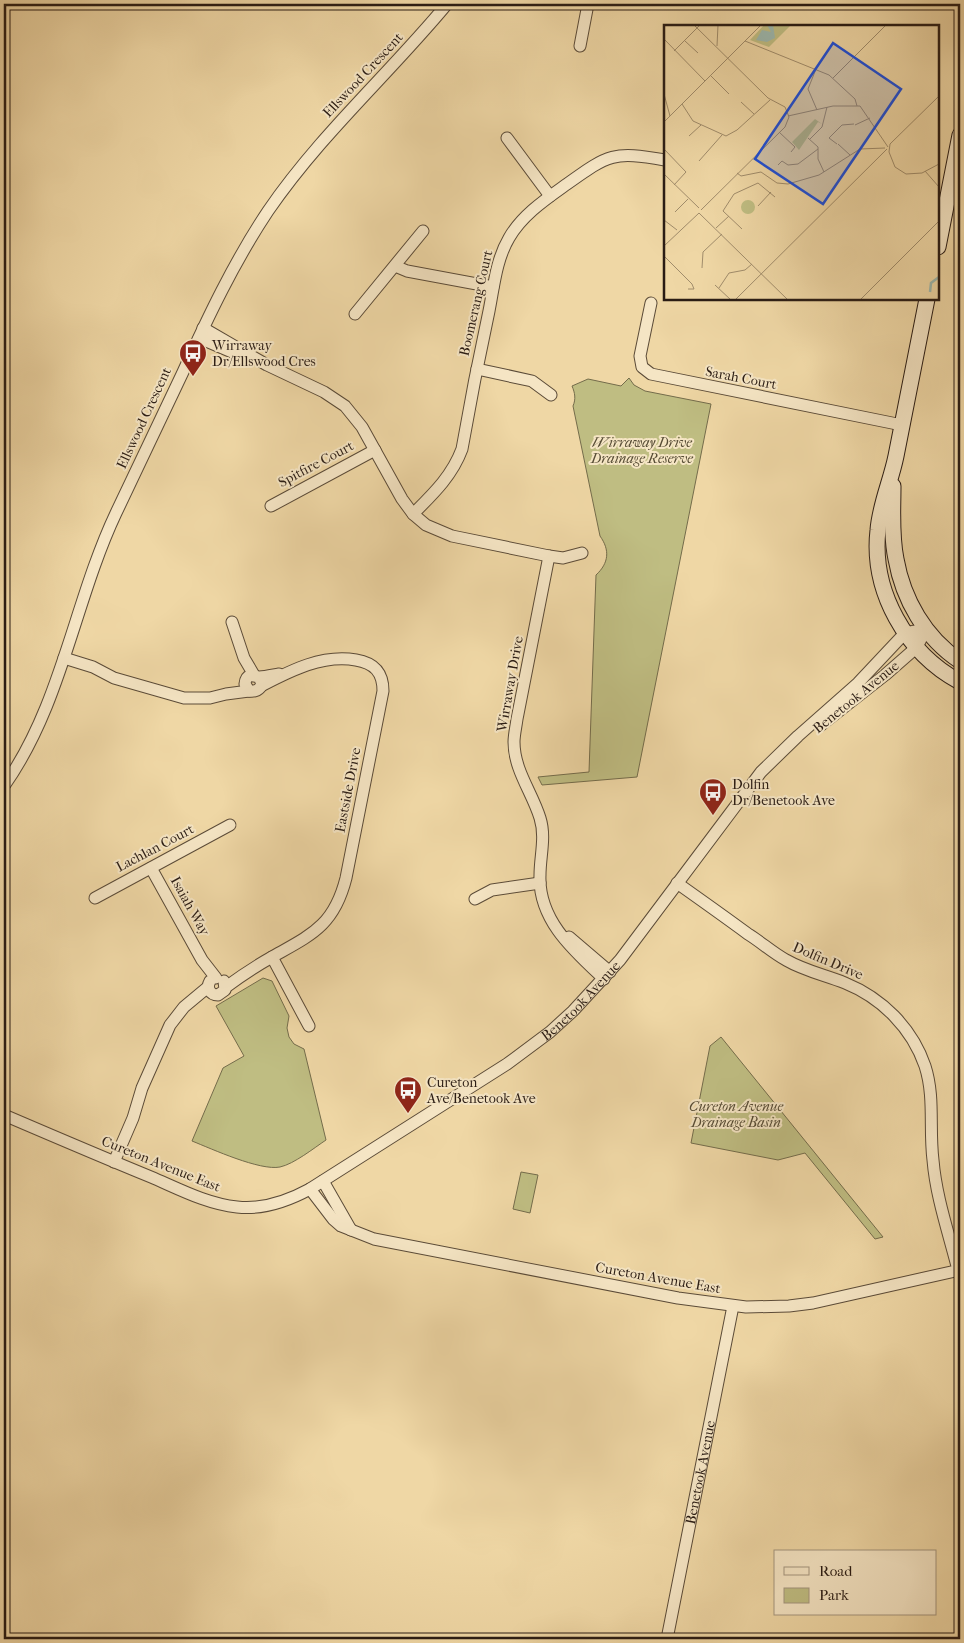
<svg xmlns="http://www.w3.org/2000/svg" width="964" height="1643" font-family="'IM FELL French Canon',serif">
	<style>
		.green { fill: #bfbd82; stroke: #746c4b }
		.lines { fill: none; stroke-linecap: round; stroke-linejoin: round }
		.street-casing { stroke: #5b4b38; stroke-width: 13 }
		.secondary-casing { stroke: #2a1c14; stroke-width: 17 }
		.street { stroke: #f5e5c4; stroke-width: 11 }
		.secondary { stroke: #f5e5c4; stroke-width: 15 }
		.labels { text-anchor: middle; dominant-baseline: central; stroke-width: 4; stroke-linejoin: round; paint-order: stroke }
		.street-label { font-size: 14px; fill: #2a1c14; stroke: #f5e5c4 }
		.poi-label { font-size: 14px; fill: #2a1c14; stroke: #f5e5c4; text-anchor: start }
		.park-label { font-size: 14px; font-style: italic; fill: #574c35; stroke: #f5e5c4 }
		.inset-river { fill: none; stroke: #9cb8ae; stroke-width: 2.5 }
		.inset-road { fill: none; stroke: #a08c6b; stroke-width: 1 }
		.view { fill: #1d4ed8; fill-opacity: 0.15; stroke: #1d4ed8; stroke-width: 2.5 }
		.inset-edge { fill: none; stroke: #2a1c14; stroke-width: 2.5 }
	</style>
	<rect width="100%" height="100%" fill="#efd7a5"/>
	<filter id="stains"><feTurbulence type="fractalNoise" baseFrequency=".004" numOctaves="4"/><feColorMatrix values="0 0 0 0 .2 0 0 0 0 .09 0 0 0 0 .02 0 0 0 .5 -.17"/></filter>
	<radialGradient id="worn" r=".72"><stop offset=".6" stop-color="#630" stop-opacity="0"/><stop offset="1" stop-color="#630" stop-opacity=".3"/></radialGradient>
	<!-- green -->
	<g class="green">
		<path d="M629 378 634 385 645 391 711 404 637 777 542 785 538 777 589 772 596 575C609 563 610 550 600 536L573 406C576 399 575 393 572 386L588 379 621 386Z"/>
		<path d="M263 978 272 981 289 1016 287 1028 289 1037 294 1044 304 1049 326 1140C314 1148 294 1164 280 1167 260 1171 212 1149 192 1141L223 1068 244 1056 216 1006Z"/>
		<path d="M721 1037 883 1237 875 1239 805 1153 778 1160 691 1143 710 1046Z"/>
		<path d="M521 1172 538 1175 530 1213 513 1209Z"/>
	</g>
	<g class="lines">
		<!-- street casing -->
		<g class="street-casing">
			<g id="street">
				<path d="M580 46 588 4"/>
				<path d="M507 138 550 196"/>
				<path d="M395 266 407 271 493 287"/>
				<path d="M651 303 640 356 642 367 651 374 902 425"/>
				<path d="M355 314 423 231"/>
				<path d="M203 328 267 365 324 392 345 406 362 427 402 499 413 514 426 525 452 536 549 556 563 558 582 553"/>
				<path d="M199 338 246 358"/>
				<path d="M477 369 532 381 551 395"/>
				<path d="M271 506 375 450"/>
				<path d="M413 514C433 494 452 476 462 449 470 403 479 357 489 311 494 286 496 260 509 238 522 215 546 199 567 184 609 154 613 151 665 160"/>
				<path d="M549 556 517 719C516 727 514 735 514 742 514 770 532 792 540 818 546 837 540 856 540 875 538 920 574 951 604 979"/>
				<path d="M232 622 244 658 254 675"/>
				<path d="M64 658 93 667 114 678 184 698H210L226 694 249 691"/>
				<path d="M259 677 262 684C260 690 255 692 249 691L245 684C246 674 251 675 259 677 265 677 273 675 279 674"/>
				<path d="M820 726 885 675 917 647 926 629"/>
				<path d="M4 786C62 704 74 602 116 513 138 466 161 419 183 372 208 317 234 262 268 211 320 135 389 74 447 4"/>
				<path d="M151 868 202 960 216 978"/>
				<path d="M677 883C701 900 725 917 748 934 761 942 773 953 786 960 805 971 825 975 845 983 882 998 912 1028 925 1066 935 1097 929 1128 933 1160 936 1197 949 1234 958 1270"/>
				<path d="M95 898 230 825"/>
				<path d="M475 899 492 890 540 883"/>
				<path d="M569 937 610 972"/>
				<path d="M272 957 309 1026"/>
				<path d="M210 981C206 988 210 995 218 995L225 990 224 981"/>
				<path d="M226 987C241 976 256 966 272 957 311 935 334 926 346 878L383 691C383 672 374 663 356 660 322 654 290 671 261 686"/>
				<path id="s1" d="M4 1115C53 1136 102 1157 151 1177 179 1189 207 1204 237 1207 263 1210 288 1201 310 1189L507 1064 550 1032 573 1011 620 960 761 772 798 736 858 683 905 633 926 629"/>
				<path d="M114 1162 133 1118 142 1088 170 1025 184 1007 208 987"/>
				<path d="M323 1181 351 1230"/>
				<path d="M310 1189 333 1219 341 1226 374 1239 678 1298 746 1307 789 1306 813 1303 960 1270"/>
				<path id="s2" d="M667 1639 733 1306"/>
			</g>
		</g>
		<!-- secondary casing -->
		<g class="secondary-casing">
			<g id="secondary">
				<path d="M938 247 960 135"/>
				<path d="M927 299C917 351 906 403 896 456 891 481 880 504 878 530 871 591 906 653 960 682"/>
				<path d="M893 486C893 510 891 535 896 559 903 599 925 638 960 661"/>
			</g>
		</g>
		<!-- street -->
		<use href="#street" class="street"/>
		<!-- secondary -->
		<use href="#secondary" class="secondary"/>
	</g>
	<!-- icons -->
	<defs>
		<g id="bus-pin" transform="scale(1.4375)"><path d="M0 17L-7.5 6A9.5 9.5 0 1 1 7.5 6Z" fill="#8f2418" stroke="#f5e5c4"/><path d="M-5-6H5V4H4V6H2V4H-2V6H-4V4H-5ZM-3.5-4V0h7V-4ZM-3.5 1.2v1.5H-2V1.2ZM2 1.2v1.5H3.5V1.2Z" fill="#fff"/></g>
	</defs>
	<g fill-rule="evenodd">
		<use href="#bus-pin" x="193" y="353"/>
		<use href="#bus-pin" x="713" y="792"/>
		<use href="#bus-pin" x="408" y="1090"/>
	</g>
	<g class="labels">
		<!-- street labels -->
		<g class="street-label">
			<text transform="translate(363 75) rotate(-47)">Ellswood Crescent</text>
			<text transform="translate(476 303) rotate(-77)">Boomerang Court</text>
			<text transform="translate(741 378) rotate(11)">Sarah Court</text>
			<text transform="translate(144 418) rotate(-65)">Ellswood Crescent</text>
			<text transform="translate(316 464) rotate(-28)">Spitfire Court</text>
			<text transform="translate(510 684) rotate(-80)">Wirraway Drive</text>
			<text transform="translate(856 697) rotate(-39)">Benetook Avenue</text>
			<text transform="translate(348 790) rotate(-79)">Eastside Drive</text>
			<text transform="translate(155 848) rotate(-28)">Lachlan Court</text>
			<text transform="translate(190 906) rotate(61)">Isaiah Way</text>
			<text transform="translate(828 961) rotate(23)">Dolfin Drive</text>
			<text stroke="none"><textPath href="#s1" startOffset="658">Benetook Avenue</textPath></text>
			<text transform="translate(161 1164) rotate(22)">Cureton Avenue East</text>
			<text transform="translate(658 1278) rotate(10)">Cureton Avenue East</text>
			<text stroke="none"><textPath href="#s2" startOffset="170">Benetook Avenue</textPath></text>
		</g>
		<!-- poi labels -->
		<g class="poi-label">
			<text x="212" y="345">Wirraway<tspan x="212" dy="16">Dr/Ellswood Cres</tspan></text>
			<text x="732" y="784">Dolfin<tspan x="732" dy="16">Dr/Benetook Ave</tspan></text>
			<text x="427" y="1082">Cureton<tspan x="427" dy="16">Ave/Benetook Ave</tspan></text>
		</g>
		<!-- park labels -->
		<g class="park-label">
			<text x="642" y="442">Wirraway Drive<tspan x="642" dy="16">Drainage Reserve</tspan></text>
			<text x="736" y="1106">Cureton Avenue<tspan x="736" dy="16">Drainage Basin</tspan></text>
		</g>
	</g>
	<!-- overview -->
	<g transform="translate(664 25)">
		<rect width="275" height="275" fill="#efd7a5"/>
		<path d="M100 0H127L105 22 86 15ZM151 94 158 99 154 97 135 125 128 117ZM77 182a7 7 0 1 1 14 0a7 7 0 1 1-14 0Z" fill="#bfbd82"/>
		<path d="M103 0H109L111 13 103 17 92 15 98 5 107 7Z" fill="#9cb8ae"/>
		<path class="inset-river" d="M266 267 267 258 275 252"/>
		<path class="inset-road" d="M30 0 104 73 121 82 125 92 121 102 37 185M0 14 41 56M21 16 34 28M81 16 165 50 191 74 193 81M53 21 54 0M10 26 36 0M152 44 144 64 153 85M47 51 65 69M169 53 222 0M0 69 6 91M77 77 90 89M18 79 29 96 62 111 73 105 106 75M124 91 169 81H196L224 122M0 97 97 0M191 100 206 93M115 107 131 122 127 127M25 111 37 100M144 113 154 122V134L160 147M146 114 158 102 163 82M173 119 165 113 178 100 190 99M174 119 186 130M0 124 22 147 10 160M225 127 226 119 275 71M225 127 231 142 242 149 258 148 275 139M35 136 58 110M114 140 118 136 124 140 134 139 154 124M261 146 275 162M73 148 77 151 97 147 113 158 124 159 155 150 196 124 221 123M0 149 35 183M94 181 107 167M11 187 24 174M35 188 124 275M0 195 13 205M52 203 65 191M78 204 59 186 70 169 94 158 111 172M0 221 35 188M0 231 28 259 30 264H24M38 243 39 227 58 209M51 260 67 275M55 263 65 248 81 245 88 239M71 275 223 124M196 275 275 196"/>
		<path class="view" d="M169 18 237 64 159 179 91 134Z"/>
		<rect width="275" height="275" class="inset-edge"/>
	</g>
	<!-- margin -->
	<rect width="964" height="1643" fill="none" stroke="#efd7a5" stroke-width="20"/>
	<rect x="5" y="5" width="954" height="1633" fill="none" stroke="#2a1c14" stroke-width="2.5"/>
	<rect x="10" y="10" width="944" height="1623" fill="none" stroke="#2a1c14"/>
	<!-- legend -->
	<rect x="774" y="1550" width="162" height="65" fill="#f5e5c4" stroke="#a4957e"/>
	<rect x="784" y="1567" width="25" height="8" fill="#f5e5c4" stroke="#a4957e"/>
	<text x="819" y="1576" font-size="15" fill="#2a1c14">Road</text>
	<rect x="784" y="1588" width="25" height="15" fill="#bfbd82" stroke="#a4957e"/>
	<text x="819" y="1600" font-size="15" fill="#2a1c14">Park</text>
	<rect width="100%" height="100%" filter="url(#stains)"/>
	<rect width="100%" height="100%" fill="url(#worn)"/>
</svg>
